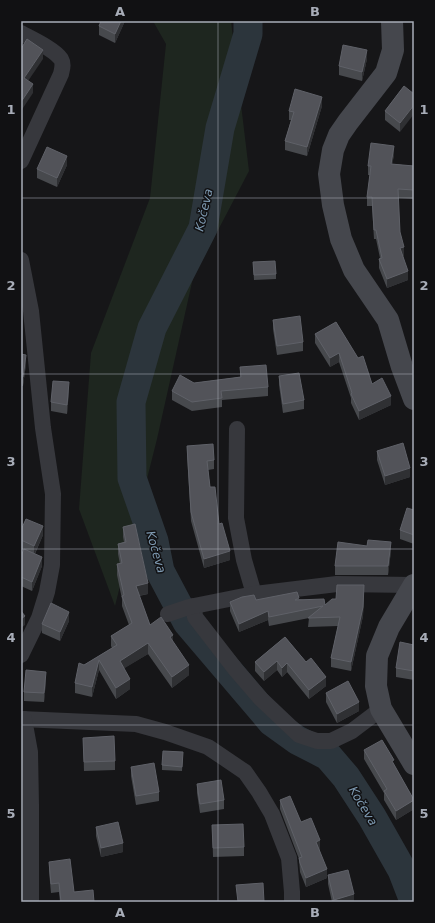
<svg xmlns="http://www.w3.org/2000/svg" width="435" height="923" font-family="'DejaVu Sans',sans-serif">
	<style>
		.green { fill: #1e261f }
		.lines { fill: none; stroke-linecap: round; stroke-linejoin: round }
		.river { stroke: #2c353c; stroke-width: 29 }
		.minor { stroke: #37383d; stroke-width: 16 }
		.secondary { stroke: #45474d; stroke-width: 22 }
		.wall { fill: #47494d }
		.shaded-wall { fill: #2f3033 }
		.building { fill: #525359; stroke: #5f6168 }
		.grid { fill: none; stroke: #a8adb8; stroke-width: 1; stroke-opacity: 0.55 }
		.labels { text-anchor: middle; dominant-baseline: central; stroke-width: 3; stroke-linejoin: round; paint-order: stroke }
		.water-label { font-size: 12px; font-style: italic; fill: #7f9bb3; stroke: #111113 }
		.neatline { fill: none; stroke: #a8adb8; stroke-width: 1.5 }
		.grid-label { font-size: 13px; text-anchor: middle; font-weight: bold; fill: #a8adb8 }
	</style>
	<rect width="100%" height="100%" fill="#161618"/>
	<!-- green -->
	<path class="green" d="M153 21H231L249 171 193 278 157 439 115 606 79 509 91 353 150 198 166 44Z"/>
	<g class="lines">
		<!-- river -->
		<path class="river" d="M248 21V34L220 128 203 228 152 328 131 402 132 478 154 541 160 571 187 622 272 722 297 740 328 756 346 777 372 817 402 870 414 901"/>
		<!-- minor -->
		<g class="minor">
			<path d="M21 33C32 39 54 49 61 59 64 64 62 69 61 74L21 161"/>
			<path d="M21 260 31 311 43 428 53 494 52 565 47 592 39 618 21 655"/>
			<path d="M237 429 236 518 244 560 254 594"/>
			<path d="M194 606 195 617 236 670 261 699 299 735 317 741H331L352 731 381 709"/>
			<path d="M168 614 189 607 254 594 337 584 414 585"/>
			<path d="M21 719 136 724 165 732 208 747 245 772 259 792 272 814 289 858 292 892V902"/>
			<path d="M24 719 30 752 31 805V902"/>
		</g>
		<!-- secondary -->
		<g class="secondary">
			<path d="M392 21 393 50 386 73 348 122 339 135 333 150 329 174 333 205 341 239 354 270 388 320 402 367 414 399"/>
			<path d="M414 585 389 627 377 656 376 686 381 709 414 764"/>
		</g>
	</g>
	<!-- wall -->
	<g class="wall">
		<path d="M101 21H125L115 43 99 35V26Z"/>
		<path d="M367 59 362 81 339 75V66Z"/>
		<path d="M404 86 400 132 385 120V111Z"/>
		<path d="M322 106 307 156 285 150V141L291 120H289V111Z"/>
		<path d="M394 155 392 164 414 166V199L398 198 400 232 404 256H403L408 280 387 288 379 268V259L380 258 376 239H374L372 206H367V197L370 175H368V166Z"/>
		<path d="M67 165 57 187 37 178V169Z"/>
		<path d="M253 262 276 274V279L254 280Z"/>
		<path d="M273 320 303 342V351L277 355 273 329Z"/>
		<path d="M336 322 372 384 391 405 359 420 351 403V398L339 362 330 367 315 343V334Z"/>
		<path d="M21 354 26 364 23 386H21Z"/>
		<path d="M240 367 268 387V396L222 400V407L192 411 172 400V391L194 383 240 377Z"/>
		<path d="M279 376 304 400V409L283 413 279 385Z"/>
		<path d="M69 391 67 414 51 411V402Z"/>
		<path d="M187 446 214 460V469L208 470 210 487 219 524 230 560 204 568 191 521 187 455Z"/>
		<path d="M377 451 410 477 385 485 377 460Z"/>
		<path d="M414 510V544L400 539V530Z"/>
		<path d="M123 527 148 594 139 596 150 625 173 642 189 675 172 688 148 654 124 668 130 689 116 699 99 670 92 697 75 693V683L84 665 112 648 111 646V636L129 625 122 606V599L117 575V564H120L118 554V544L124 542 123 537Z"/>
		<path d="M21 530 43 535 35 554 42 566 32 591 21 586V556L24 550 21 549Z"/>
		<path d="M391 551 388 575H335V566Z"/>
		<path d="M364 594 363 616 351 671 331 667V658L338 626 308 627 309 618 269 626 268 620 239 632 230 611V602L256 600 299 599 325 605 336 599Z"/>
		<path d="M69 621 60 641 42 633V624Z"/>
		<path d="M285 637 326 686 309 699 287 672 282 677 277 670 264 681 255 671V662Z"/>
		<path d="M414 645V680L396 677V668Z"/>
		<path d="M46 681 44 702 24 701V692Z"/>
		<path d="M326 693 359 711 337 723 326 702Z"/>
		<path d="M83 738 115 761V770L84 771Z"/>
		<path d="M364 750 394 765 414 800V809L396 820 384 800V793L364 759Z"/>
		<path d="M183 757 182 771 162 770V765Z"/>
		<path d="M131 767 159 792V801L136 805 131 776Z"/>
		<path d="M197 784 224 800V809L200 813 197 793Z"/>
		<path d="M280 800 301 822 320 849 319 850 327 878 306 887 300 872 299 859 280 809Z"/>
		<path d="M212 825 244 847V856L213 857Z"/>
		<path d="M96 827 123 852 101 857 96 836Z"/>
		<path d="M49 862 74 892 94 902H60L59 892 51 893 49 871Z"/>
		<path d="M328 875 354 902H332L328 884Z"/>
	</g>
	<!-- shaded-wall -->
	<g class="shaded-wall">
		<path d="M121 21H125L115 43V34Z"/>
		<path d="M43 50V59L24 87V78Z"/>
		<path d="M367 50V59L362 81V72Z"/>
		<path d="M33 84V93L21 111V102Z"/>
		<path d="M322 97V106L307 156V147Z"/>
		<path d="M414 105V114L400 132V123Z"/>
		<path d="M394 146V155L391 173V164Z"/>
		<path d="M67 156V165L57 187V178Z"/>
		<path d="M404 247V256L400 257V248Z"/>
		<path d="M408 271V280L387 288V279Z"/>
		<path d="M339 353V362L330 367V358Z"/>
		<path d="M26 355V364L23 386V377Z"/>
		<path d="M69 382V391L67 414V405Z"/>
		<path d="M391 396V405L359 420V411Z"/>
		<path d="M410 468V477L385 485V476Z"/>
		<path d="M43 526V535L34 555V546Z"/>
		<path d="M391 542V551L388 575V566Z"/>
		<path d="M230 551V560L204 568V559Z"/>
		<path d="M42 557V566L32 591V582Z"/>
		<path d="M148 583V594L136 596V586Z"/>
		<path d="M364 585V594L363 616 351 671V662Z"/>
		<path d="M268 611V620L239 632V624Z"/>
		<path d="M69 612V621L60 641V632Z"/>
		<path d="M25 616V625L21 628V619Z"/>
		<path d="M173 635V645L170 637Z"/>
		<path d="M148 643V654L120 671V661Z"/>
		<path d="M99 660V670L92 697V687Z"/>
		<path d="M277 661V670L264 681V672Z"/>
		<path d="M287 663V672L282 677V668Z"/>
		<path d="M189 665V675L172 688V677Z"/>
		<path d="M46 672V681L44 702V693Z"/>
		<path d="M326 677V686L309 699V690Z"/>
		<path d="M130 679V689L116 699V688Z"/>
		<path d="M359 702V711L337 723V714Z"/>
		<path d="M414 800V809L396 820V811Z"/>
		<path d="M320 840V849L316 851V842Z"/>
		<path d="M123 843V852L101 857V848Z"/>
		<path d="M327 869V878L306 887V878Z"/>
		<path d="M354 894V902H334V900Z"/>
	</g>
	<!-- building -->
	<g class="building">
		<path d="M101 21H121L115 34 99 26Z"/>
		<path d="M27 39 43 50 24 78 33 84 21 102V49Z"/>
		<path d="M343 45 367 50 362 72 339 66Z"/>
		<path d="M404 86 414 94V105L400 123 385 111Z"/>
		<path d="M295 89 322 97 307 147 285 141 294 112 289 111Z"/>
		<path d="M371 143 394 146 391 164 414 166V190L398 189 400 232 404 247 400 248 408 271 387 279 379 259 382 258 376 230H374L372 197H367L371 166H368Z"/>
		<path d="M47 147 67 156 57 178 37 169Z"/>
		<path d="M275 261 276 274 254 275 253 262Z"/>
		<path d="M300 316 303 342 277 346 273 320Z"/>
		<path d="M336 322 358 358 363 356 372 384 382 378 391 396 359 411 351 394 352 393 339 353 330 358 315 334Z"/>
		<path d="M21 354 26 355 23 377H21Z"/>
		<path d="M266 365 268 387 221 391 222 398 192 402 172 391 180 375 194 383 241 377 240 367Z"/>
		<path d="M299 373 304 400 283 404 279 376Z"/>
		<path d="M53 381 69 382 67 405 51 402Z"/>
		<path d="M403 443 410 468 385 476 377 451Z"/>
		<path d="M213 444 214 460 207 461 210 487H215L219 524 222 523 230 551 204 559 191 512 187 446Z"/>
		<path d="M407 508 414 510V535L400 530Z"/>
		<path d="M26 519 43 526 34 546 21 540V530Z"/>
		<path d="M135 524 148 583 136 586 150 625 161 617 173 635 170 637 189 665 172 677 148 643 120 661 130 679 116 688 99 660 92 687 75 683 79 663 84 665 117 645 111 636 132 623 122 596 124 595 117 564 122 563 118 544 126 542 123 527Z"/>
		<path d="M368 540 391 542 388 566H335L338 542 367 546Z"/>
		<path d="M24 549 42 557 32 582 21 577V556Z"/>
		<path d="M337 585H364L363 607 351 662 331 658 340 617 308 618 323 606 269 617 268 611 239 624 230 602 242 597 254 595 256 600 297 592 299 598 295 600 324 599 325 605 332 599H336Z"/>
		<path d="M51 603 69 612 60 632 42 624Z"/>
		<path d="M21 611 25 616 21 619Z"/>
		<path d="M285 637 306 662 311 658 326 677 309 690 287 663 282 668 277 661 264 672 255 662Z"/>
		<path d="M400 642 414 645V671L396 668Z"/>
		<path d="M26 670 46 672 44 693 24 692Z"/>
		<path d="M348 681 359 702 337 714 326 693Z"/>
		<path d="M114 736 115 761 84 762 83 738Z"/>
		<path d="M382 740 394 760 392 761 414 800 396 811 384 791 387 789 364 750Z"/>
		<path d="M163 751 183 752 182 767 162 765Z"/>
		<path d="M154 763 159 792 136 796 131 767Z"/>
		<path d="M221 780 224 800 200 804 197 784Z"/>
		<path d="M290 796 301 822 311 818 320 840 316 842 327 869 306 878 300 863 299 858 302 857 280 800Z"/>
		<path d="M118 822 123 843 101 848 96 827Z"/>
		<path d="M243 824 244 847 213 848 212 825Z"/>
		<path d="M70 859 74 892 93 890 94 902H61L59 883 51 884 49 862Z"/>
		<path d="M348 870 354 894 334 900 328 875Z"/>
		<path d="M263 883 264 902H238L236 885Z"/>
	</g>
	<!-- grid -->
	<path class="grid" d="M218 21V902M21 198H414M21 374H414M21 549H414M21 725H414"/>
	<g class="labels">
		<!-- water labels -->
		<g class="water-label">
			<text transform="translate(204 210) rotate(-77)">Kočeva</text>
			<text transform="translate(156 552) rotate(74)">Kočeva</text>
			<text transform="translate(363 806) rotate(59)">Kočeva</text>
		</g>
	</g>
	<!-- border -->
	<rect width="435" height="923" fill="none" stroke="#111113" stroke-width="44"/>
	<rect x="22" y="22" width="391" height="879" class="neatline"/>
	<g class="grid-label">
		<text x="120" y="16">A</text>
		<text x="315" y="16">B</text>
		<text x="11" y="114">1</text>
		<text x="424" y="114">1</text>
		<text x="11" y="290">2</text>
		<text x="424" y="290">2</text>
		<text x="11" y="466">3</text>
		<text x="424" y="466">3</text>
		<text x="11" y="642">4</text>
		<text x="424" y="642">4</text>
		<text x="11" y="818">5</text>
		<text x="424" y="818">5</text>
		<text x="120" y="917">A</text>
		<text x="315" y="917">B</text>
	</g>
</svg>
